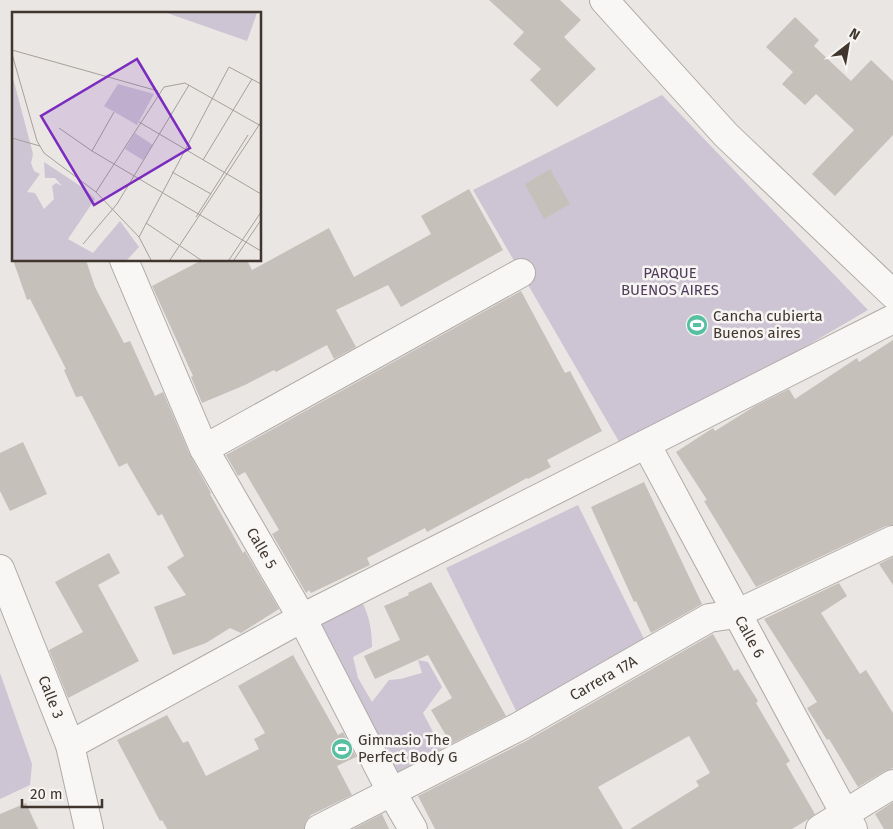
<svg xmlns="http://www.w3.org/2000/svg" width="893" height="829" font-family="'Fira Sans',sans-serif">
	<style>
		.green { fill: #cdc5d3 }
		.building { fill: #c6c0bb }
		.lines { fill: none; stroke-linecap: round; stroke-linejoin: round }
		.street-casing { stroke: #b0aaa5; stroke-width: 30 }
		.street { stroke: #f8f7f5; stroke-width: 28 }
		.labels { text-anchor: middle; dominant-baseline: central; stroke-width: 5; stroke-linejoin: round; paint-order: stroke }
		.park-label { font-size: 15px; fill: #503c5a; stroke: #f7f5f3 }
		.poi-label { font-size: 15px; fill: #40362d; stroke: #f7f5f3; text-anchor: start }
		.street-label { font-size: 15px; fill: #40362d; stroke: #f7f5f3 }
		.inset-road { fill: none; stroke: #a6a09a; stroke-width: 1 }
		.view { fill: #7b2cbf; fill-opacity: 0.15; stroke: #7b2cbf; stroke-width: 2.5 }
		.inset-edge { fill: none; stroke: #40362d; stroke-width: 2.5 }
	</style>
	<rect width="100%" height="100%" fill="#eae6e3"/>
	<!-- green -->
	<g class="green">
		<path d="M662 95 868 310 625 452 473 190Z"/>
		<path d="M578 505 653 657 521 721 446 568Z"/>
		<path d="M360 598C369 614 372 629 372 647L353 657 358 678 372 702 389 680 400 679 422 673 418 660 428 662 442 687 423 713 446 757 396 782 313 623Z"/>
		<path d="M0 673 32 764 30 785 0 799Z"/>
	</g>
	<!-- building -->
	<g class="building">
		<path d="M489 0H560L581 20 564 37 596 69 557 107 530 80 541 69 513 44 524 32Z"/>
		<path d="M795 17 819 40 814 46 851 81 871 60 893 81V135L835 196 812 174 854 130 816 94 805 105 782 84 793 72 766 47Z"/>
		<path d="M550 169 570 204 544 219 525 184Z"/>
		<path d="M469 189 503 250 401 307 388 285 336 310 356 347 334 359 327 345 276 372 274 370 245 385 202 403 191 377 193 376 152 286 202 260H247L252 270 329 228 354 277 431 234 421 216Z"/>
		<path d="M13 260H86L95 287 124 343 130 341 155 396 163 392 190 455 211 493 210 494 243 553 245 551 279 609 241 633 230 628 206 643 173 655 154 607 186 595 167 567 184 556 162 514 158 516 127 463 119 467 82 396 76 397 64 370 66 369 30 299 27 300Z"/>
		<path d="M521 291 565 373 570 371 602 431 547 460 551 467 528 479 527 478 427 532 425 528 367 558 370 565 311 593 309 590 306 593 272 534 279 530 245 472 238 476 226 455Z"/>
		<path d="M893 340V525L886 526 756 587 704 501 707 500 676 452 713 428 715 431 755 406 789 389 795 399 857 358 859 362Z"/>
		<path d="M23 442 47 494 10 511 0 491V453Z"/>
		<path d="M644 482 702 604 651 633 636 601 634 602 591 507Z"/>
		<path d="M109 553 120 573 98 585 139 661 68 698 49 650 83 632 55 582Z"/>
		<path d="M893 557V585L879 564Z"/>
		<path d="M431 582 506 716 451 744 431 710 452 698 428 655 375 679 364 656 400 640 384 606 409 595 408 593Z"/>
		<path d="M839 583 847 596 821 613 860 674 866 670 893 713V768L885 771 858 787 829 739 827 740 807 708 817 702 764 619Z"/>
		<path d="M713 634 734 671 738 669 758 701 756 703 790 761 786 764 815 814 807 820 792 829H630L699 786 696 781 710 773 689 736 598 787 623 829H435L418 796 526 741Z"/>
		<path d="M293 655 338 735 343 732 356 757 337 766 352 795 311 815 306 821 304 829H167L162 820 160 821 117 740 167 715 183 743 188 741 206 776 259 749 254 739 265 733 238 686Z"/>
		<path d="M893 802V829H884L875 814Z"/>
		<path d="M26 803 38 829H0V814Z"/>
		<path d="M382 814 389 829H353Z"/>
	</g>
	<g class="lines">
		<!-- street casing -->
		<g class="street-casing">
			<g id="street">
				<path d="M604 0 726 135 893 294"/>
				<path id="s1" d="M124 260 204 449 302 618 391 791 413 829"/>
				<path id="s2" d="M646 444 853 829"/>
				<path d="M204 449 521 273"/>
				<path id="s3" d="M0 569 70 745 89 829"/>
				<path d="M70 745 302 618 893 319"/>
				<path id="s4" d="M319 829 518 727 709 618 736 614 893 540"/>
				<path d="M820 829 893 784"/>
			</g>
		</g>
		<!-- street -->
		<use href="#street" class="street"/>
	</g>
	<!-- icons -->
	<defs>
		<g id="stadium-disc" transform="scale(1.125)"><circle r="9.5" fill="#57c0a1" stroke="#f7f5f3"/><path d="M0-5a6.5 5 0 1 0 0 10a6.5 5 0 1 0 0-10ZM-3.5-1.8h7v3.6h-7Z" fill="#fff"/></g>
	</defs>
	<g fill-rule="evenodd">
		<use href="#stadium-disc" x="697" y="325"/>
		<use href="#stadium-disc" x="342" y="749"/>
	</g>
	<g class="labels">
		<!-- park labels -->
		<g class="park-label">
			<text x="670" y="273">PARQUE<tspan x="670" dy="17">BUENOS AIRES</tspan></text>
		</g>
		<!-- poi labels -->
		<g class="poi-label">
			<text x="713" y="316">Cancha cubierta<tspan x="713" dy="17">Buenos aires</tspan></text>
			<text x="358" y="740">Gimnasio The<tspan x="358" dy="17">Perfect Body G</tspan></text>
		</g>
		<!-- street labels -->
		<g class="street-label">
			<text stroke="none"><textPath href="#s1" startOffset="320">Calle 5</textPath></text>
			<text stroke="none"><textPath href="#s2" startOffset="219">Calle 6</textPath></text>
			<text stroke="none"><textPath href="#s4" startOffset="322">Carrera 17A</textPath></text>
			<text stroke="none"><textPath href="#s3" startOffset="138">Calle 3</textPath></text>
		</g>
	</g>
	<!-- overview -->
	<g transform="translate(12 12)">
		<rect width="249" height="249" fill="#eae6e3"/>
		<path d="M155 1H245L235 29ZM0 62 21 142 19 151 22 159 28 162 15 180 23 181 32 197 42 187 40 174 44 171 50 174 43 166H33L32 150 73 177 83 187 56 227 81 241 108 209 127 235 115 248H0ZM106 72 142 82 125 113 92 94ZM123 121 141 133 131 148 113 137Z" fill="#cdc5d3"/>
		<path class="inset-road" d="M0 38 146 79M0 42 25 129 32 141 84 180 127 225 139 248M127 110 249 182M47 116 80 139 249 239M0 126 28 134M80 139 102 100M191 148 240 67M160 160 199 182M84 180 152 75 173 71 249 114M184 205 236 123M134 211 189 248M127 225 217 55 249 72M71 232 105 192 177 73M158 248 249 110M217 248 249 200M222 248 249 208"/>
		<path class="view" d="M125 47 178 136 82 193 29 104Z"/>
		<rect width="249" height="249" class="inset-edge"/>
	</g>
	<!-- north arrow -->
	<g transform="translate(848 45) rotate(31)" stroke="#f7f5f3" stroke-width="4" paint-order="stroke">
	<path d="M0-4L9 19L0 12L-9 19Z" fill="#40362d"/>
	<text y="-8" font-size="14" font-weight="bold" text-anchor="middle" fill="#40362d">N</text>
	</g>
	<!-- scale -->
	<path d="M22 799v8h80v-8" fill="none" stroke="#40362d" stroke-width="2.5"/>
	<text x="30" y="799" font-size="15" fill="#40362d" stroke="#f7f5f3" stroke-width="4" paint-order="stroke">20 m</text>
</svg>
